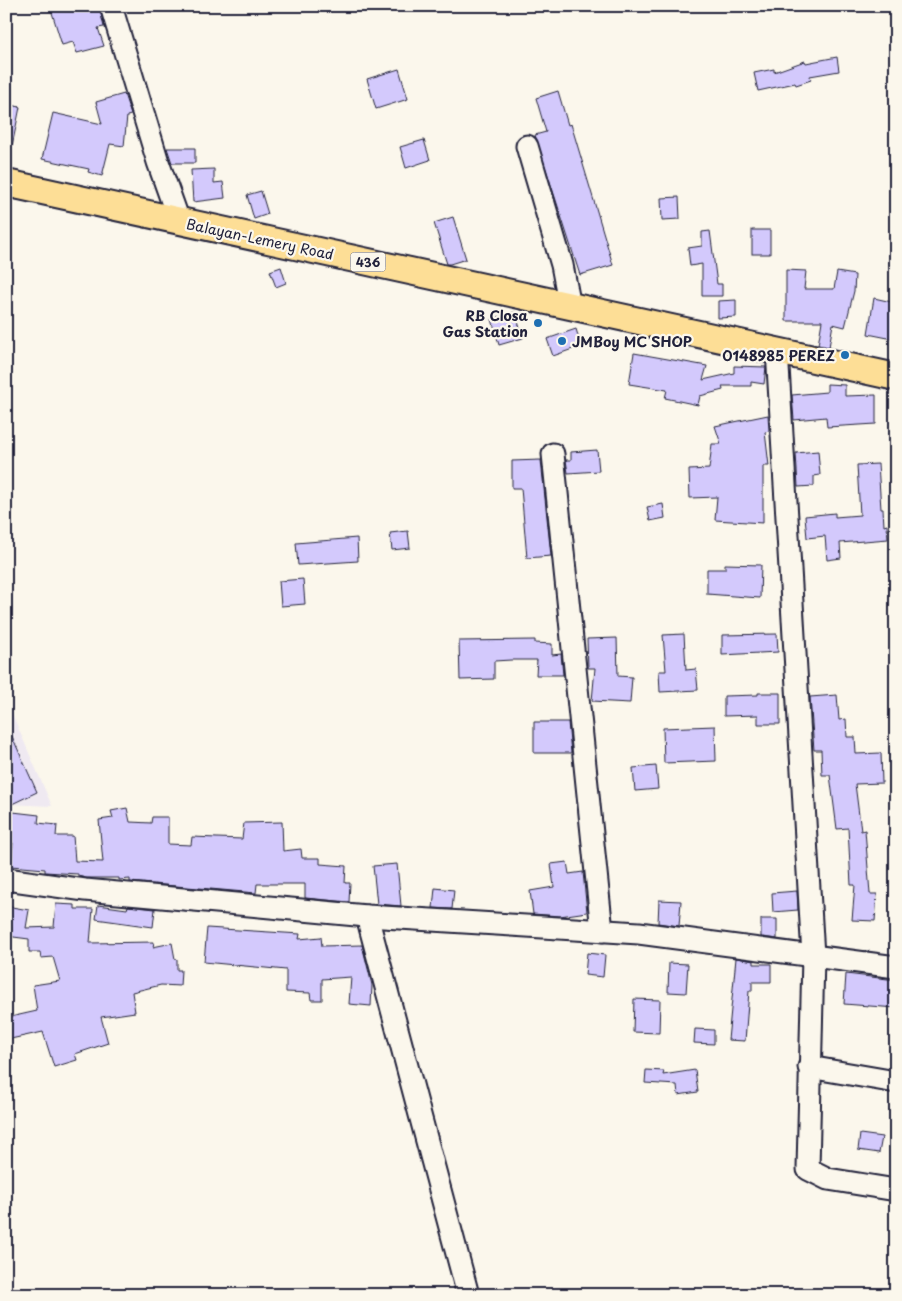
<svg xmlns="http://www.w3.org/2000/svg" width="902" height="1301" font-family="'Playpen Sans',sans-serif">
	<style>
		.built { fill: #efe9f1 }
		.building { fill: #d3c9fc; stroke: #22223b }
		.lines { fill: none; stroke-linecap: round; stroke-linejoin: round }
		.minor-casing { stroke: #22223b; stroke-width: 25 }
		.major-casing { stroke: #22223b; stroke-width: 30 }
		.minor { stroke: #fbf7ec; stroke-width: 21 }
		.major { stroke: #fdde96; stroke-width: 26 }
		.poi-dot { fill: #1f6fb2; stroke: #fbf7ec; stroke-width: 2 }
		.labels { text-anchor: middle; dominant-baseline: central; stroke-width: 4.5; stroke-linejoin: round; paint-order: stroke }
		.shield { fill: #fbf7ec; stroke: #636270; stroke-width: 1 }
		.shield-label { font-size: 12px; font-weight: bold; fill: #22223b }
		.street-label { font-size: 14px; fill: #22223b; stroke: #fbf7ec }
		.poi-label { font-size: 14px; font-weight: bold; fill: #22223b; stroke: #fbf7ec; text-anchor: end }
	</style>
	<rect width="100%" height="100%" fill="#fbf7ec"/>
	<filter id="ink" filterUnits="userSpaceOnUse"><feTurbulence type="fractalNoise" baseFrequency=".02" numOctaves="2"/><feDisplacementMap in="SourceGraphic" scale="10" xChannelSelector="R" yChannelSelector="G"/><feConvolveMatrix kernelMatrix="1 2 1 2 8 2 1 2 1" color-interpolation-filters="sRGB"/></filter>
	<g filter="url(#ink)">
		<!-- built -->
		<path class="built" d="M6 700 52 806 6 804Z"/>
		<!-- building -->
		<g class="building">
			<path d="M50 6H99L104 27 98 28 104 46 77 53 73 42 62 45Z"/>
			<path d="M837 57 839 71 810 76 811 80 796 85 795 83 758 91 754 73 774 69V72L805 61 806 63Z"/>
			<path d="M399 69 408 99 376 109 367 79Z"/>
			<path d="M558 91 568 125 571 124 613 265 580 275 535 135 546 132 536 98Z"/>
			<path d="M124 94 131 115 127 116 124 146 110 144 102 176 88 172 89 169 42 159 53 113 102 124 96 102Z"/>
			<path d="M6 104 20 107 12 146 6 145Z"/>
			<path d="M424 140 430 160 406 168 400 147Z"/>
			<path d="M167 148H195V163H172Z"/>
			<path d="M214 169V183L223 182 225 198 193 202 191 170Z"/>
			<path d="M261 191 268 214 254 219 247 195Z"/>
			<path d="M679 197 680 219 662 220 661 198Z"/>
			<path d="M453 217 466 259 450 264H447L434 223Z"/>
			<rect x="752" y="230" width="18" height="24"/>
			<path d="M710 231 717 284H722V296H702V264L690 266 688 248 702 246V232Z"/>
			<path d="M281 267 286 283 276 287 270 271Z"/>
			<path d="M786 270 806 271 804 289H834L837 272 855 275 854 291 845 327 833 324 829 347 818 345 822 321H786Z"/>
			<path d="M874 298 896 303 893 339 868 334Z"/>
			<path d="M736 300V317L718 318V301Z"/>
			<path d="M515 312 523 338 499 345 492 319Z"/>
			<path d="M576 329 581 346 553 356 547 339Z"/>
			<path d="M634 353 707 366 703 380 734 373V366L766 367 764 384 751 382V386H722L723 390 700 396 698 405 665 398 667 390 629 384Z"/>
			<path d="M827 384 845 385V396L876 395V424L827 427 826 417 794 420 792 395 827 392Z"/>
			<path d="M768 415 769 431 765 432 769 466H763V523L715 520 717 497 690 498 689 470 709 469 712 444H721L715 426Z"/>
			<path d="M597 450 599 471 568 473 566 460H571V452Z"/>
			<path d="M818 451 820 475 814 476V486L798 487 796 453Z"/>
			<path d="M541 460 551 556 527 558 521 488H512V461Z"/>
			<path d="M878 464 881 509H883L884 526 887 525 888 539 840 543 841 558 827 560 825 536 807 538 805 516 835 513V517L860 515 857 465Z"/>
			<path d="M663 504 665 518 650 521 647 507Z"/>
			<path d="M408 531 410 548 392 550 390 533Z"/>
			<path d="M357 538 358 561 298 565 296 543Z"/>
			<path d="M725 564 761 565 760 598 707 594V569H725Z"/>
			<path d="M303 579 305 604 281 606 279 581Z"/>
			<path d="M684 634 686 670 696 669 698 690 660 692 659 671H666L663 635Z"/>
			<path d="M777 634 778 652 722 655V635Z"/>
			<path d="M617 638 618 676 632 677 630 703 592 701 595 668H588L587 639Z"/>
			<path d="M535 640V643L552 644V655L561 654 563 675H536L537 660H511L494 661V679L460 680 459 641Z"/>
			<path d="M758 693H780V724H758V715L724 716V696L758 695Z"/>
			<path d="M837 695 839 720 846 719 847 737H855L856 754 881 753 882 783 855 784 861 831 865 830 870 894H877L875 921 852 920 855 885H851L848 828 837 829 830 775H822L821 750H814L810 697Z"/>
			<path d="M534 722H568L571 753H534Z"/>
			<path d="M6 723 37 792 12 804 6 791Z"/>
			<path d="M715 726 716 761 664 763 663 728Z"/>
			<path d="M656 766 658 789 635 791 633 768Z"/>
			<path d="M127 808 130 822 151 823 152 817H168V844L191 845 192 837 242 839 244 823 282 822 283 851 301 849 302 858H320V864L346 866 345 883H350L349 902 305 898V884H257L256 893 130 882V879L119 880V878H86L78 876V874L45 872V869L11 866 13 843H10L13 812 39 815 38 823 57 825 56 836H73L75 861 103 862 99 820 113 818 111 811Z"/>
			<path d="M567 862 569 874 583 872 587 912 560 916 533 914 530 891 554 887 551 864Z"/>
			<path d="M397 864 401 906 377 904 373 866Z"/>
			<path d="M435 888 454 890 452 909 433 908Z"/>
			<path d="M797 891 798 910 773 912 772 893Z"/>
			<path d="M659 900 681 901 679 926 658 923Z"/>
			<path d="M56 904 75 905V909H93L90 943 154 942 153 947 172 943 175 959 177 960V970H181L180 986 161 985 132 992 135 1012 101 1017 108 1043 75 1054 77 1060 54 1067 43 1032 6 1040V1018L37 1011 33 985 60 981 53 957 41 958 40 952H29V939L6 936V928H12H6V906L29 910 26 928 54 927Z"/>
			<path d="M98 905 127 909 128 906 155 909 153 927 96 919Z"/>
			<path d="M761 919H777V939L761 937Z"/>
			<path d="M207 928 300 934 299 939 321 937 322 946 362 945 372 985 371 1006 349 1004 351 977 322 979V1000H311L310 993 286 992V970L204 962Z"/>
			<path d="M587 953 605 955 603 977 585 975Z"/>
			<path d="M736 958 754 961V964H771V982H752V991H749L745 1041 728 1040Z"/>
			<path d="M669 963 688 964 686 993 668 992Z"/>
			<path d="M846 974 896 980V1008L844 1004Z"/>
			<path d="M634 999 660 1000 659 1033 633 1032Z"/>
			<path d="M695 1029 714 1030V1044L694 1043Z"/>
			<path d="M646 1070 664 1071 663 1075 695 1070 698 1092 678 1095 677 1085 645 1083Z"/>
			<path d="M860 1134 882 1137 879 1153 858 1150Z"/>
		</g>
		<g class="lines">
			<!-- minor casing -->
			<g class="minor-casing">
				<g id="minor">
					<path d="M111 6 158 162 179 221"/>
					<path d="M527 146 562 265 570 307"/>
					<path d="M777 350 813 956 808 1169 828 1179 896 1190"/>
					<path d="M553 454 602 931"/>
					<path d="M6 879 85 890 367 916 639 933 896 967"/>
					<path d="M367 916 468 1295"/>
					<path d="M809 1067 896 1082"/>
				</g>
			</g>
			<!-- major casing -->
			<g class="major-casing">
				<path id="major" d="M6 183 896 377"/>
			</g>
			<!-- minor -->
			<use href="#minor" class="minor"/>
			<!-- major -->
			<use href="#major" class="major"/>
		</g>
	</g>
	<!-- markers -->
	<g class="poi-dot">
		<circle cx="538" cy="323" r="5"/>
		<circle cx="562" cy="341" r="5"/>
		<circle cx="845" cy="355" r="5"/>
	</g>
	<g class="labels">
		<!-- shield labels -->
		<rect class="shield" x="350.5" y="252.5" width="35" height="19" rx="4"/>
		<g class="shield-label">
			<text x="368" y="262">436</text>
		</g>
		<!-- street labels -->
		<g class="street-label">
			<text transform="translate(260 239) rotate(12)">Balayan-Lemery Road</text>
		</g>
		<!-- poi labels -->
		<g class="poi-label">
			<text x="528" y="315">RB Closa<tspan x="528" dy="16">Gas Station</tspan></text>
			<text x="572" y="341" text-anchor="start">JMBoy MC SHOP</text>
			<text x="835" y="355">0148985 PEREZ</text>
		</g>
	</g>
	<!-- margin -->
	<rect width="902" height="1301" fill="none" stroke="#fbf7ec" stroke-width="25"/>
	<rect x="12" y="12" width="877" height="1276" fill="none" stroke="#22223b" stroke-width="2" filter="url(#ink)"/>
</svg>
